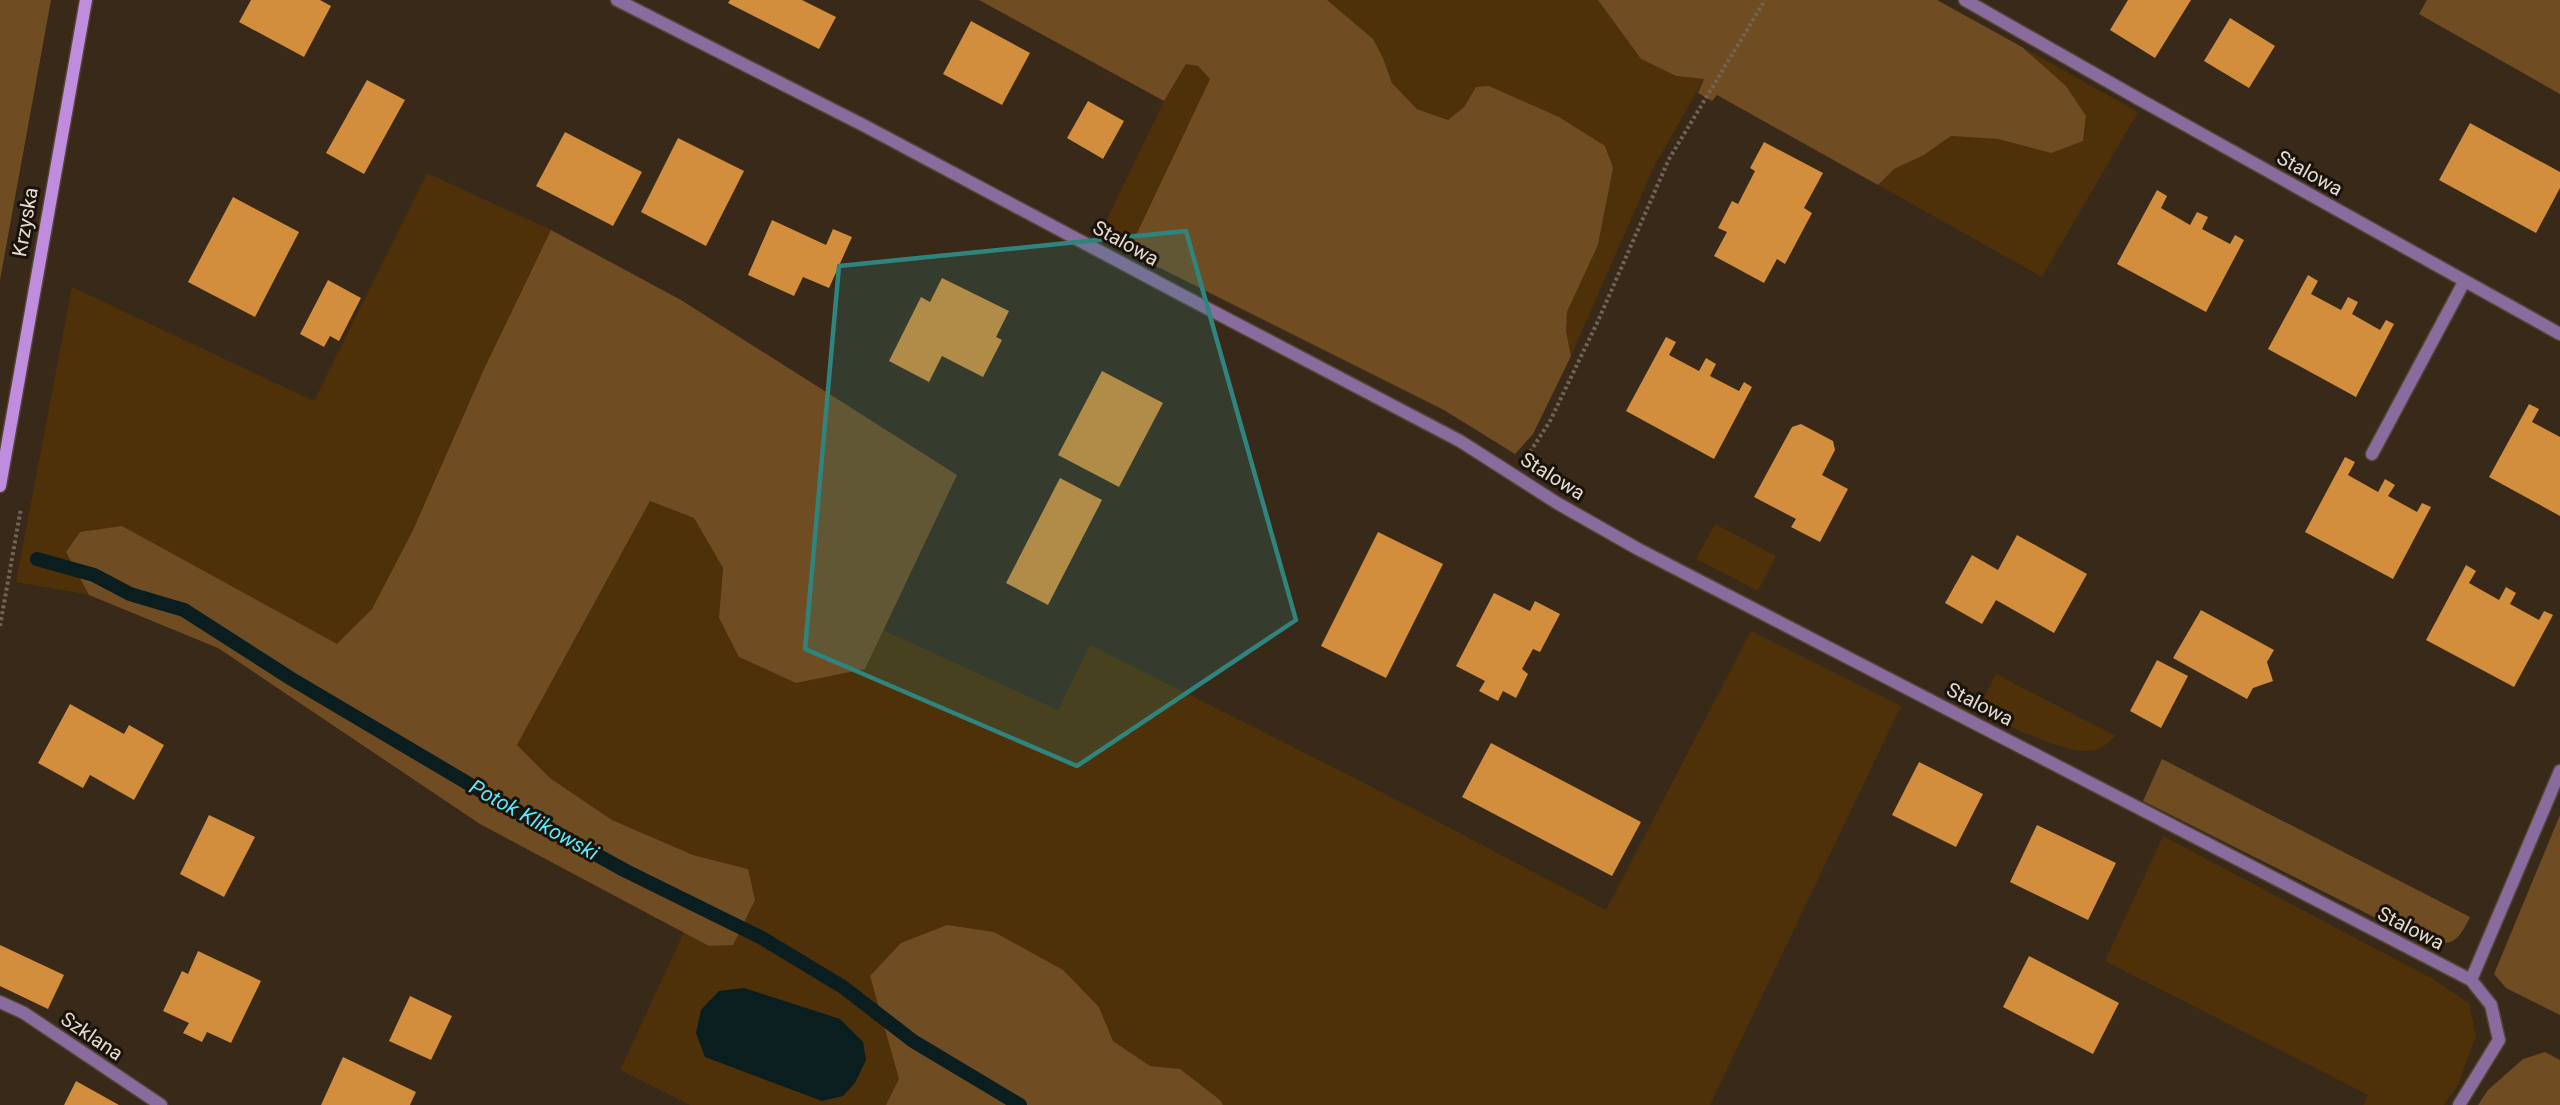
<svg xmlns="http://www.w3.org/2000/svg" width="2560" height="1105" font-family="Roboto,sans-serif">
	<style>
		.green { fill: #4e3009 }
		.forest { fill: #704c22 }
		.water { fill: #0a1d1f }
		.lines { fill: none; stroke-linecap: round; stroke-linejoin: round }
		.stream { stroke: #0a1d1f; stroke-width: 14 }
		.building { fill: #d28e3d }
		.lane-casing { stroke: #544536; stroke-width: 15 }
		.street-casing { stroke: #544536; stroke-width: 15 }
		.secondary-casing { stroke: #544536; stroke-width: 15 }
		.path { stroke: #716455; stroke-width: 4; stroke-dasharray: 3 3; stroke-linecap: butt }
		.lane { stroke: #8a6b9d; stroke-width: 12 }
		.street { stroke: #8a6b9d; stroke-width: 12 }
		.secondary { stroke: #c08dde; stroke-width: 12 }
		.marked { fill: #2f857d; fill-opacity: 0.2; stroke: #2f857d; stroke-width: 4.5; stroke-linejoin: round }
		.labels { text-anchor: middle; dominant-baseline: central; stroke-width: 6; stroke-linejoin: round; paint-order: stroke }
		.street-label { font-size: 20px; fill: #e4dad0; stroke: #1a130c }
		.water-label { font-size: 21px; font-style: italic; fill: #57e9fb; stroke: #1a130c }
	</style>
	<rect width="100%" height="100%" fill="#382919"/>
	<!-- green -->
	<g class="green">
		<path d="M1327 0H1598L1641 59 1676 76 1704 79 1654 167 1571 356 1566 331 1567 312 1598 245 1613 168 1476 87 1464 107 1448 120 1417 109 1392 83 1383 58Z"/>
		<path d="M2022 47 2138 112 2042 277 1878 185 1894 169 1924 155 1951 136 1998 139 2051 153 2066 86Z"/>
		<path d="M1186 64 1198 66 1210 79 1128 252 1098 238 1164 101Z"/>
		<path d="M427 173 551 230 484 369 413 530 372 609 337 645 122 526 66 551 89 595 16 582 72 287 314 401Z"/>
		<path d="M650 501 694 518 723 568 719 618 739 657 796 683 865 669 883 630 1058 710 1090 645 1353 777 1606 910 1751 631 1901 706 1710 1105H1223L1219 1100 1180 1069 1150 1066 1113 1041 1099 1007 891 1046 899 1079 886 1105H690L620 1070 684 932 709 946 748 869 693 855 612 820 550 778 517 745Z"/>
		<path d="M1715 524 1776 556 1758 591 1696 559Z"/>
		<path d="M1996 674 2116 736C2111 740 2106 745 2101 748 2074 762 2003 722 1978 710Z"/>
		<path d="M2163 836 2433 979 2469 1003 2476 1036 2458 1085 2444 1105H2363L2368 1095 2105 961Z"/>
	</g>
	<!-- forest -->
	<g class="forest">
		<path d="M0 0H51L0 280Z"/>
		<path d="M979 0H1327L1373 39 1383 58 1392 83 1417 109 1448 120 1464 107 1476 87 1489 86 1559 117 1605 146 1613 168 1598 245 1567 312 1566 331 1571 356 1533 434 1515 454 1444 410 1128 252 1210 79 1198 66 1186 64 1164 101Z"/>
		<path d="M1598 0H1937L2022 47 2066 86 2086 116 2083 141 2051 153 1998 139 1951 136 1924 155 1894 169 1878 185 1717 95 1712 101 1698 93 1704 79 1676 76 1641 59Z"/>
		<path d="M2427 0H2560V94L2419 14Z"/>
		<path d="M551 230 681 300 957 475 865 669 796 683 739 657 719 618 723 568 694 518 650 501 517 745 550 778 612 820 693 855 748 869 755 900 733 945 709 946 480 824 218 648 89 595 66 552 80 532 122 526 337 644 372 609 413 530 484 369Z"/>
		<path d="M2162 759 2470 917C2456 946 2450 946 2420 940L2143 801Z"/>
		<path d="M2560 815V1015L2506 988 2494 974Z"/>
		<path d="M947 925 994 932 1063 970 1099 1007 1113 1041 1150 1066 1180 1069 1220 1100 1223 1105H886L899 1079 870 976 901 943Z"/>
		<path d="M2545 1052 2560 1060V1105H2478L2488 1090 2523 1059Z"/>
	</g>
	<!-- water -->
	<path class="water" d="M744 988 840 1019 863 1042 866 1060 855 1083 843 1096 822 1101 705 1057 696 1033 701 1010 719 991Z"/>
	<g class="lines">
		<!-- stream -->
		<path class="stream" d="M37 559 94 575 130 594 184 610 290 678 491 797 626 871 762 938 843 987 913 1041 1020 1105"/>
	</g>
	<!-- building -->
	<g class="building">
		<path d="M251 0H320L331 6 304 57 239 22Z"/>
		<path d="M730 0H802L836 17 819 49 728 3Z"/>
		<path d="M2128 0H2191L2155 58 2110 30Z"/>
		<path d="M2230 18 2275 46 2249 88 2204 61Z"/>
		<path d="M971 21 1030 53 1002 105 943 74Z"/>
		<path d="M367 80 405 100 364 174 326 153Z"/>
		<path d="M1088 101 1124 121 1103 159 1067 138Z"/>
		<path d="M2470 123 2560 172V188L2536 233 2439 180Z"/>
		<path d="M565 132 642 172 613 226 536 186Z"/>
		<path d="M678 138 744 171 706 246 641 212Z"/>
		<path d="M1764 142 1823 173 1804 208 1812 213 1785 264 1777 259 1764 283 1714 256 1727 232 1718 228 1732 201 1738 204 1755 171 1750 168Z"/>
		<path d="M2157 190 2167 196 2161 208 2190 225 2197 212 2208 217 2202 229 2230 244 2235 235 2244 240 2206 312 2117 264Z"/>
		<path d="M233 197 299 232 255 317 188 282Z"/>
		<path d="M772 220 826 245 833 229 852 237 829 288 803 277 794 296 748 275Z"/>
		<path d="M2308 275 2318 281 2311 294 2341 310 2348 297 2358 302 2352 314 2380 330 2386 320 2394 324 2356 397 2268 349Z"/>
		<path d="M942 278 1009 311 996 337 1002 340 983 377 942 356 929 382 889 361 921 297 930 302Z"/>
		<path d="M328 280 361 298 339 341 330 336 324 347 300 334Z"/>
		<path d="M1666 337 1676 342 1669 355 1699 371 1706 358 1716 364 1710 376 1739 391 1744 382 1752 387 1714 459 1626 411Z"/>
		<path d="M1102 371 1163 403 1119 487 1058 455Z"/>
		<path d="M2529 404 2539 409 2532 422 2560 437V516L2489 477Z"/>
		<path d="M1801 424 1833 441 1835 450 1822 475 1848 489 1820 542 1791 527 1796 519 1754 497 1792 427Z"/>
		<path d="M2345 457 2355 462 2348 475 2378 492 2385 479 2395 485 2388 496 2417 512 2422 503 2431 507 2393 579 2305 532Z"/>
		<path d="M1060 478 1102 500 1048 605 1006 583Z"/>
		<path d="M1378 532 1443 564 1386 678 1321 646Z"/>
		<path d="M2017 535 2087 574 2054 633 1996 600 1982 624 1945 603 1972 555 1998 570Z"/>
		<path d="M2466 565 2476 571 2469 583 2499 600 2506 587 2516 593 2510 604 2539 620 2544 611 2553 615 2514 687 2426 640Z"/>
		<path d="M1494 593 1530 611 1535 601 1560 614 1540 652 1533 649 1522 669 1528 674 1516 698 1503 691 1498 701 1479 691 1485 681 1456 666Z"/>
		<path d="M2201 610 2274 650 2267 662 2273 681 2253 688 2247 699 2173 658Z"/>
		<path d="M2157 660 2188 676 2161 728 2130 711Z"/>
		<path d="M70 704 124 734 129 725 164 745 134 800 90 775 83 788 38 763Z"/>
		<path d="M1491 743 1641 822 1612 876 1462 797Z"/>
		<path d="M1919 762 1983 794 1956 847 1892 815Z"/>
		<path d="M209 815 255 837 224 897 180 874Z"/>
		<path d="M2037 825 2116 863 2088 920 2010 882Z"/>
		<path d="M0 945 64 975 48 1009 0 986Z"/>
		<path d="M198 951 261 981 231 1043 207 1032 202 1042 183 1033 189 1023 163 1011 182 971 188 974Z"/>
		<path d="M2029 956 2119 1003 2093 1054 2003 1007Z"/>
		<path d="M410 996 452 1016 431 1060 389 1041Z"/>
		<path d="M343 1057 416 1092 410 1105H321Z"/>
		<path d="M76 1081 119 1105H64Z"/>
	</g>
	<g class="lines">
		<!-- lane casing -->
		<g class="lane-casing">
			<g id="lane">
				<path d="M1965 0 2137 98"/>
				<path d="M2459 1105 2499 1040 2491 1005"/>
			</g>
		</g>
		<!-- street casing -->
		<g class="street-casing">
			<g id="street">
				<path d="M617 0 865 126 1178 293 1460 441 1557 503 1638 549 2471 980 2491 1005"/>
				<path d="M2137 98 2560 334"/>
				<path d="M2372 454 2464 282"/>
				<path d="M2471 980 2560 771"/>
				<path d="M0 1002 24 1013 161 1105"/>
			</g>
		</g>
		<!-- secondary casing -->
		<g class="secondary-casing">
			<path id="secondary" d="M0 486 86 0"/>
		</g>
		<!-- path -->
		<g class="path">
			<path d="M1530 452 1550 421 1598 321 1669 159 1765 0"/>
			<path d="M0 626 21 508"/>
		</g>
		<!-- lane -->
		<use href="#lane" class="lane"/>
		<!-- street -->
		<use href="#street" class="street"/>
		<!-- secondary -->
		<use href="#secondary" class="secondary"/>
	</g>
	<!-- marked area -->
	<path class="marked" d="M1186 231 1296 620 1077 766 805 649 839 266Z"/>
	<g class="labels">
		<!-- street labels -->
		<g class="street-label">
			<text transform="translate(2310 173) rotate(29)">Stalowa</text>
			<text transform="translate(25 222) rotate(-80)">Krzyska</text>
			<text transform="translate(1126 243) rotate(29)">Stalowa</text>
			<text transform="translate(1553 476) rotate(32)">Stalowa</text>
			<text transform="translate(1980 704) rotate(27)">Stalowa</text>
			<text transform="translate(2411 928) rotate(27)">Stalowa</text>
			<text transform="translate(92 1036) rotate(34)">Szklana</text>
		</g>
		<!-- water labels -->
		<g class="water-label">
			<text transform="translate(534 820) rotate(29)">Potok Klikowski</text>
		</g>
	</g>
</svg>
